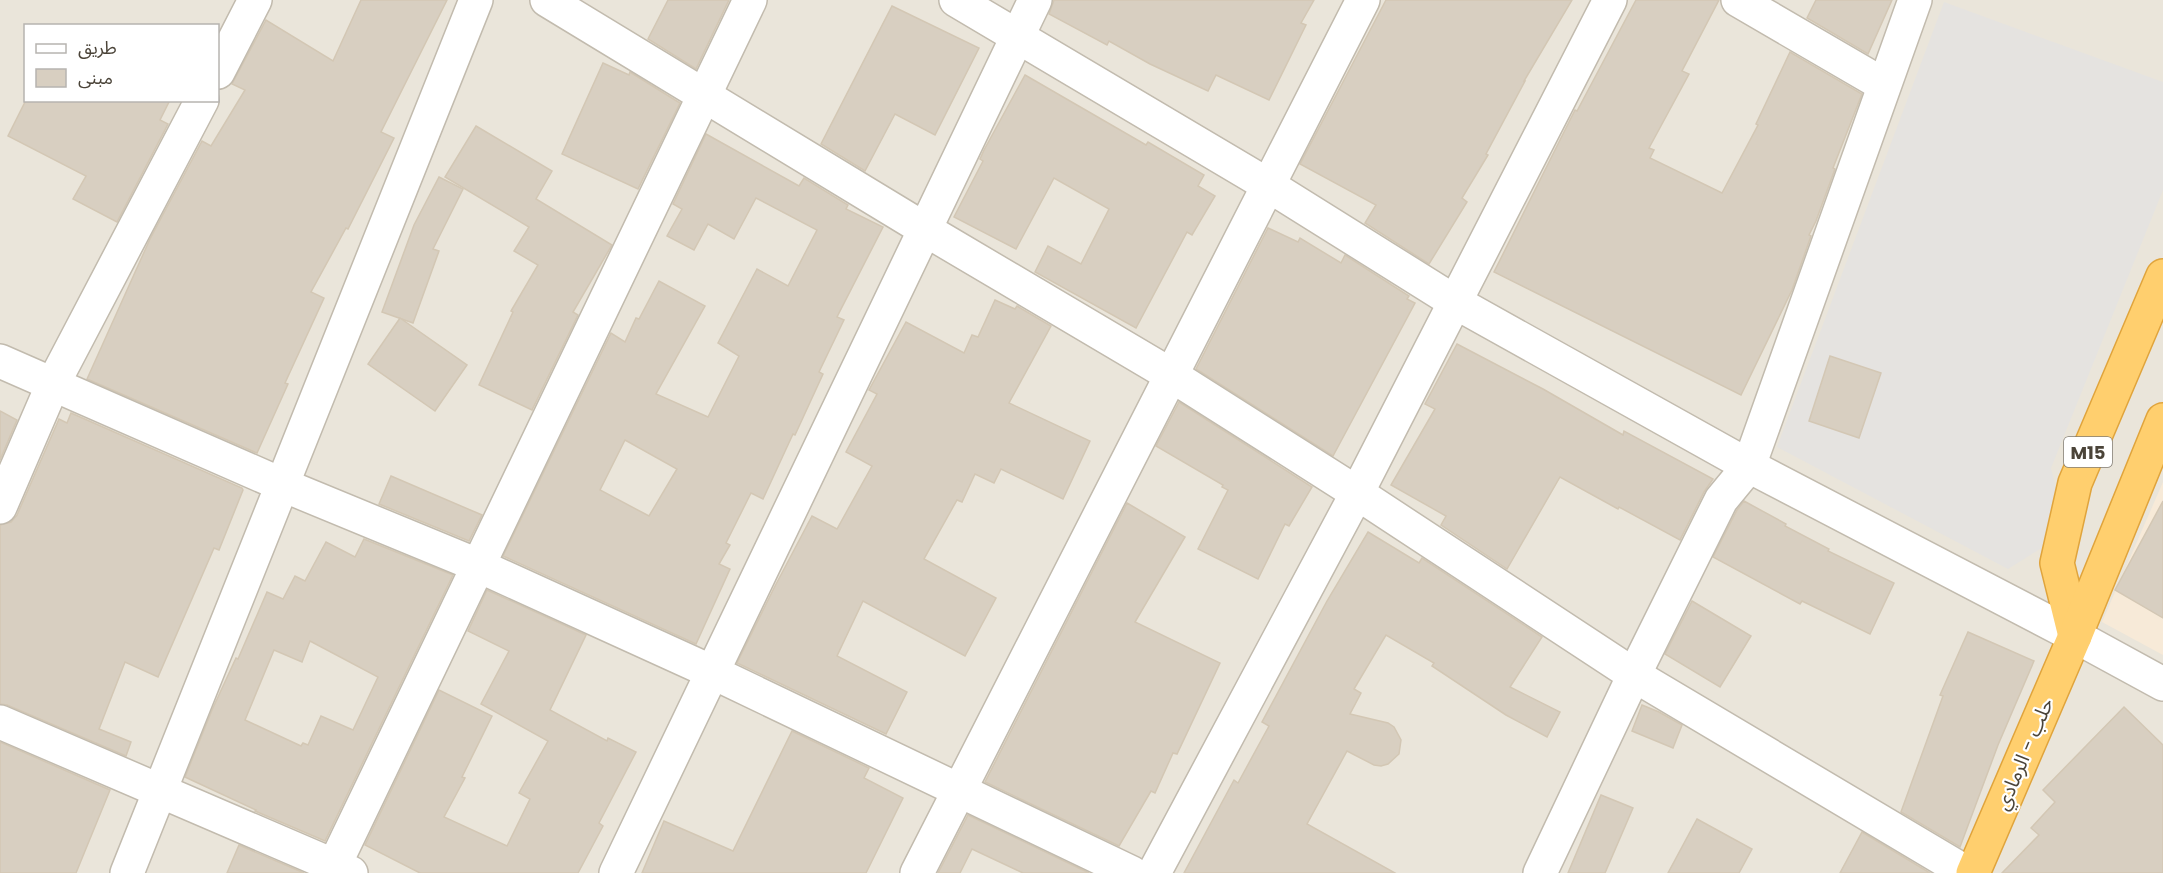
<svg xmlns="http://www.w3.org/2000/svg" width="2163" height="873" font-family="Poppins,'Noto Sans Arabic',sans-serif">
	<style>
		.residential { fill: #eae5da; fill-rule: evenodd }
		.commercial { fill: #f7ead8 }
		.parking { fill: #e5e3e0 }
		.building { fill: #d8cfc1; stroke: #d3c7b4; stroke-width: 1.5; fill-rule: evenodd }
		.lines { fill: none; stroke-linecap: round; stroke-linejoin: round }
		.minor-casing { stroke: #c2bbae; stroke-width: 36 }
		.highway-casing { stroke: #e0a43c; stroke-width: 36 }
		.minor { stroke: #fff; stroke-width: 33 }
		.highway { stroke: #ffcf6e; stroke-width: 33 }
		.labels { text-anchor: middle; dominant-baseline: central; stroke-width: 4.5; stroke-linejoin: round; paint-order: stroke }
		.shield { fill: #fff; stroke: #817c74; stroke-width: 1.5 }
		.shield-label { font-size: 18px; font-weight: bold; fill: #4b4439 }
		.street-label { font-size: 20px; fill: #4b4439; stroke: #fff }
	</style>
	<rect width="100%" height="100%" fill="#f6f3ec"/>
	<!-- residential -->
	<path class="residential" d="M0 0H2163V873H0ZM26 26H218V100H26Z"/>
	<!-- commercial -->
	<path class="commercial" d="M2163 482V655L2102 622Z"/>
	<!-- parking -->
	<path class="parking" d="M1944 2 2163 82V190L2051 468 2067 532 2008 569 1777 447Z"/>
	<!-- building -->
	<g class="building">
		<path d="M361 0H447L381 132 394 138 348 229 346 228 311 292 324 298 285 383 288 384 257 453 87 379 150 239 202 141 211 146 245 90 232 84 266 20 333 61Z"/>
		<path d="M668 0H729L696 69 648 39Z"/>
		<path d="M1054 0H1314L1301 23 1306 25 1269 100 1216 75 1208 91 1150 64 1109 41 1107 45 1049 14Z"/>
		<path d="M1386 0H1572L1524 81H1525L1486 154 1488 155 1462 198 1467 202 1429 264 1365 223 1376 205 1300 164Z"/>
		<path d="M1636 0H1719L1682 71 1689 74 1649 148 1654 150 1650 158 1722 193 1758 125 1756 124 1790 52 1862 94 1833 168 1835 169 1816 221 1809 235 1811 236 1792 290 1741 395 1494 272 1575 110 1577 111Z"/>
		<path d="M1816 0H1892L1868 54 1807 18Z"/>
		<path d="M892 6 979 48 935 135 895 114 865 171 821 144Z"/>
		<path d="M603 63 629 75 630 72 680 103 638 189 562 154Z"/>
		<path d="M1025 75 1146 145 1148 142 1204 175 1198 186 1215 196 1192 235 1187 232 1136 328 1035 272 1048 246 1081 264 1109 209 1054 178 1016 249 954 217 983 161 980 159 984 150Z"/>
		<path d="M26 100H170L160 120 168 124 117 222 73 199 86 176 8 136Z"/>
		<path d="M476 126 552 171 536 199 612 245 573 312 578 315 532 410 479 385 513 312 511 311 538 265 514 251 529 227 445 177Z"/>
		<path d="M706 134 799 186 804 178 848 205 846 209 883 227 837 317 844 320 819 372 823 374 795 435 793 434 763 499 751 493 726 543 730 545 719 564 730 569 696 644 503 556 611 333 625 342 636 318 639 319 659 281 705 306 656 394 708 417 739 356 718 343 757 269 788 286 817 230 756 198 734 239 708 224 694 250 667 236 682 209 673 204ZM625 440 677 469 649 516 600 490Z"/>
		<path d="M439 177 463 189 433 249 439 251 413 323 382 312 414 225Z"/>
		<path d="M1268 228 1298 242 1300 238 1341 263 1345 255 1409 296 1407 299 1415 303 1333 456 1196 369Z"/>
		<path d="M995 300 1015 309 1017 306 1051 326 1009 403 1090 441 1063 499 1001 469 994 483 975 474 962 502 957 500 924 559 996 598 965 656 863 601 837 656 907 692 886 734 737 663 774 588 812 516 837 529 872 466 846 452 877 394 869 390 906 322 964 353 972 335 978 337Z"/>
		<path d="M400 318 467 365 435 411 368 364Z"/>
		<path d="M1457 344 1543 389 1623 435 1624 431 1713 479 1704 492 1680 540 1619 507 1618 509 1560 477 1507 569 1441 525 1446 516 1391 485 1435 409 1425 404Z"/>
		<path d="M1830 356 1881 373 1859 438 1809 421Z"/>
		<path d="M1179 402 1312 487 1289 526 1285 524 1258 579 1198 549 1228 490 1222 487 1223 485 1156 446Z"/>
		<path d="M0 411 17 420 0 460Z"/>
		<path d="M71 413 242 488 243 490 219 550 214 548 158 677 125 662 99 729 131 742 126 756 7 705 0 704V525L11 522 17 515 59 419 67 423Z"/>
		<path d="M391 476 482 515 469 541 379 504Z"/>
		<path d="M1744 501 1786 524 1785 526 1829 549 1828 551 1894 583 1870 634 1802 601 1800 604 1713 557 1737 510Z"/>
		<path d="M2163 501V618L2115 590Z"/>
		<path d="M1127 503 1185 537 1135 622 1220 663 1177 754 1173 753 1155 793 1151 791 1119 846 985 782Z"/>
		<path d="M1368 532 1419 563 1422 558 1542 637 1510 687 1560 712 1547 737 1506 715 1432 666 1434 663 1386 635 1354 689 1361 693 1350 714 1388 723 1394 727 1401 740 1399 754 1388 764 1381 766 1374 765 1347 751 1307 824 1395 873H1184L1234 780 1238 783 1269 726 1262 722 1327 601Z"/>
		<path d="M364 539 453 575 325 841 255 811 256 810 185 777 212 710 236 658 238 659 267 592 283 599 295 576 305 581 326 542 355 557ZM310 641 378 677 353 730 321 716 308 745 303 743 301 746 245 720 274 650 302 662Z"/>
		<path d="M487 590 586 635 550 710 607 741 608 738 636 752 599 823 603 826 578 873H420L365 845 439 690 492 716 462 777 465 778 444 817 507 846 530 799 519 793 548 741 481 704 509 651 468 631Z"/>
		<path d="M1692 601 1751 636 1720 687 1665 654Z"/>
		<path d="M1968 632 2034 661 1998 745 1960 847 1901 812 1943 696 1940 695Z"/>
		<path d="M1642 705 1659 712 1682 725 1673 748 1632 731Z"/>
		<path d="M2124 707 2163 745V873H2002L2039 835 2031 828 2055 802 2043 790Z"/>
		<path d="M792 731 869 768 864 778 903 798 866 873H642L664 821 733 851Z"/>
		<path d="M0 742 110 790 76 873H0Z"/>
		<path d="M1601 795 1633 808 1605 873H1568Z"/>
		<path d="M968 815 1089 873H1023L972 849 960 873H938Z"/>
		<path d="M1697 819 1752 849 1739 873H1668Z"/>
		<path d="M1862 832 1930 873H1840Z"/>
		<path d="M239 845 304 873H227Z"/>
	</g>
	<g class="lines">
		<!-- minor casing -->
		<g class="minor-casing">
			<g id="minor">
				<path d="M547 0 926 230 1171 375 1357 493 1634 675 1967 873"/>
				<path d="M956 0 1268 185 1455 302 1749 466 2075 636 2163 684"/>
				<path d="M1738 0 1884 85"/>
				<path d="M218 72 255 0"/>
				<path d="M0 361 283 485 477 565 712 672 1132 873"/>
				<path d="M0 507 53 384 202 100"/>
				<path d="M0 722 351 873"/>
				<path d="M334 866 750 0"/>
				<path d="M127 873 476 0"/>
				<path d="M616 873 1035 0"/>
				<path d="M917 873 1363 0"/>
				<path d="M1154 873 1357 493 1610 0"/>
				<path d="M1540 873 1634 675 1721 500 1749 466 1915 0"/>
			</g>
		</g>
		<!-- highway casing -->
		<g class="highway-casing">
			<g id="highway">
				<path d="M2075 636 2057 563 2075 483 2163 276"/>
				<path d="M1973 873 2075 636 2163 420"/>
			</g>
		</g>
		<!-- minor -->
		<use href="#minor" class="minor"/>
		<!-- highway -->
		<use href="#highway" class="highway"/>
	</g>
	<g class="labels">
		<!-- shield labels -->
		<rect class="shield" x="2064" y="437" width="48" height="30" rx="4.5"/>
		<g class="shield-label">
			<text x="2088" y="452">M15</text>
		</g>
		<!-- street labels -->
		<g class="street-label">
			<text transform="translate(2024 754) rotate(-67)">حلب - الرمادي</text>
		</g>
	</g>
	<!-- legend -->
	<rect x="24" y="24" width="195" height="78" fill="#ffffff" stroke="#b7b4b0" stroke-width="1.5"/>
	<rect x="36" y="44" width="30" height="9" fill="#ffffff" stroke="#b7b4b0" stroke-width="1.5"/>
	<text x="78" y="54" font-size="18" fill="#4b4439">طريق</text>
	<rect x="36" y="69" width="30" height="18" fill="#d8cfc1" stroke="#b7b4b0" stroke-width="1.5"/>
	<text x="78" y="84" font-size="18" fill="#4b4439">مبنى</text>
</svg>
